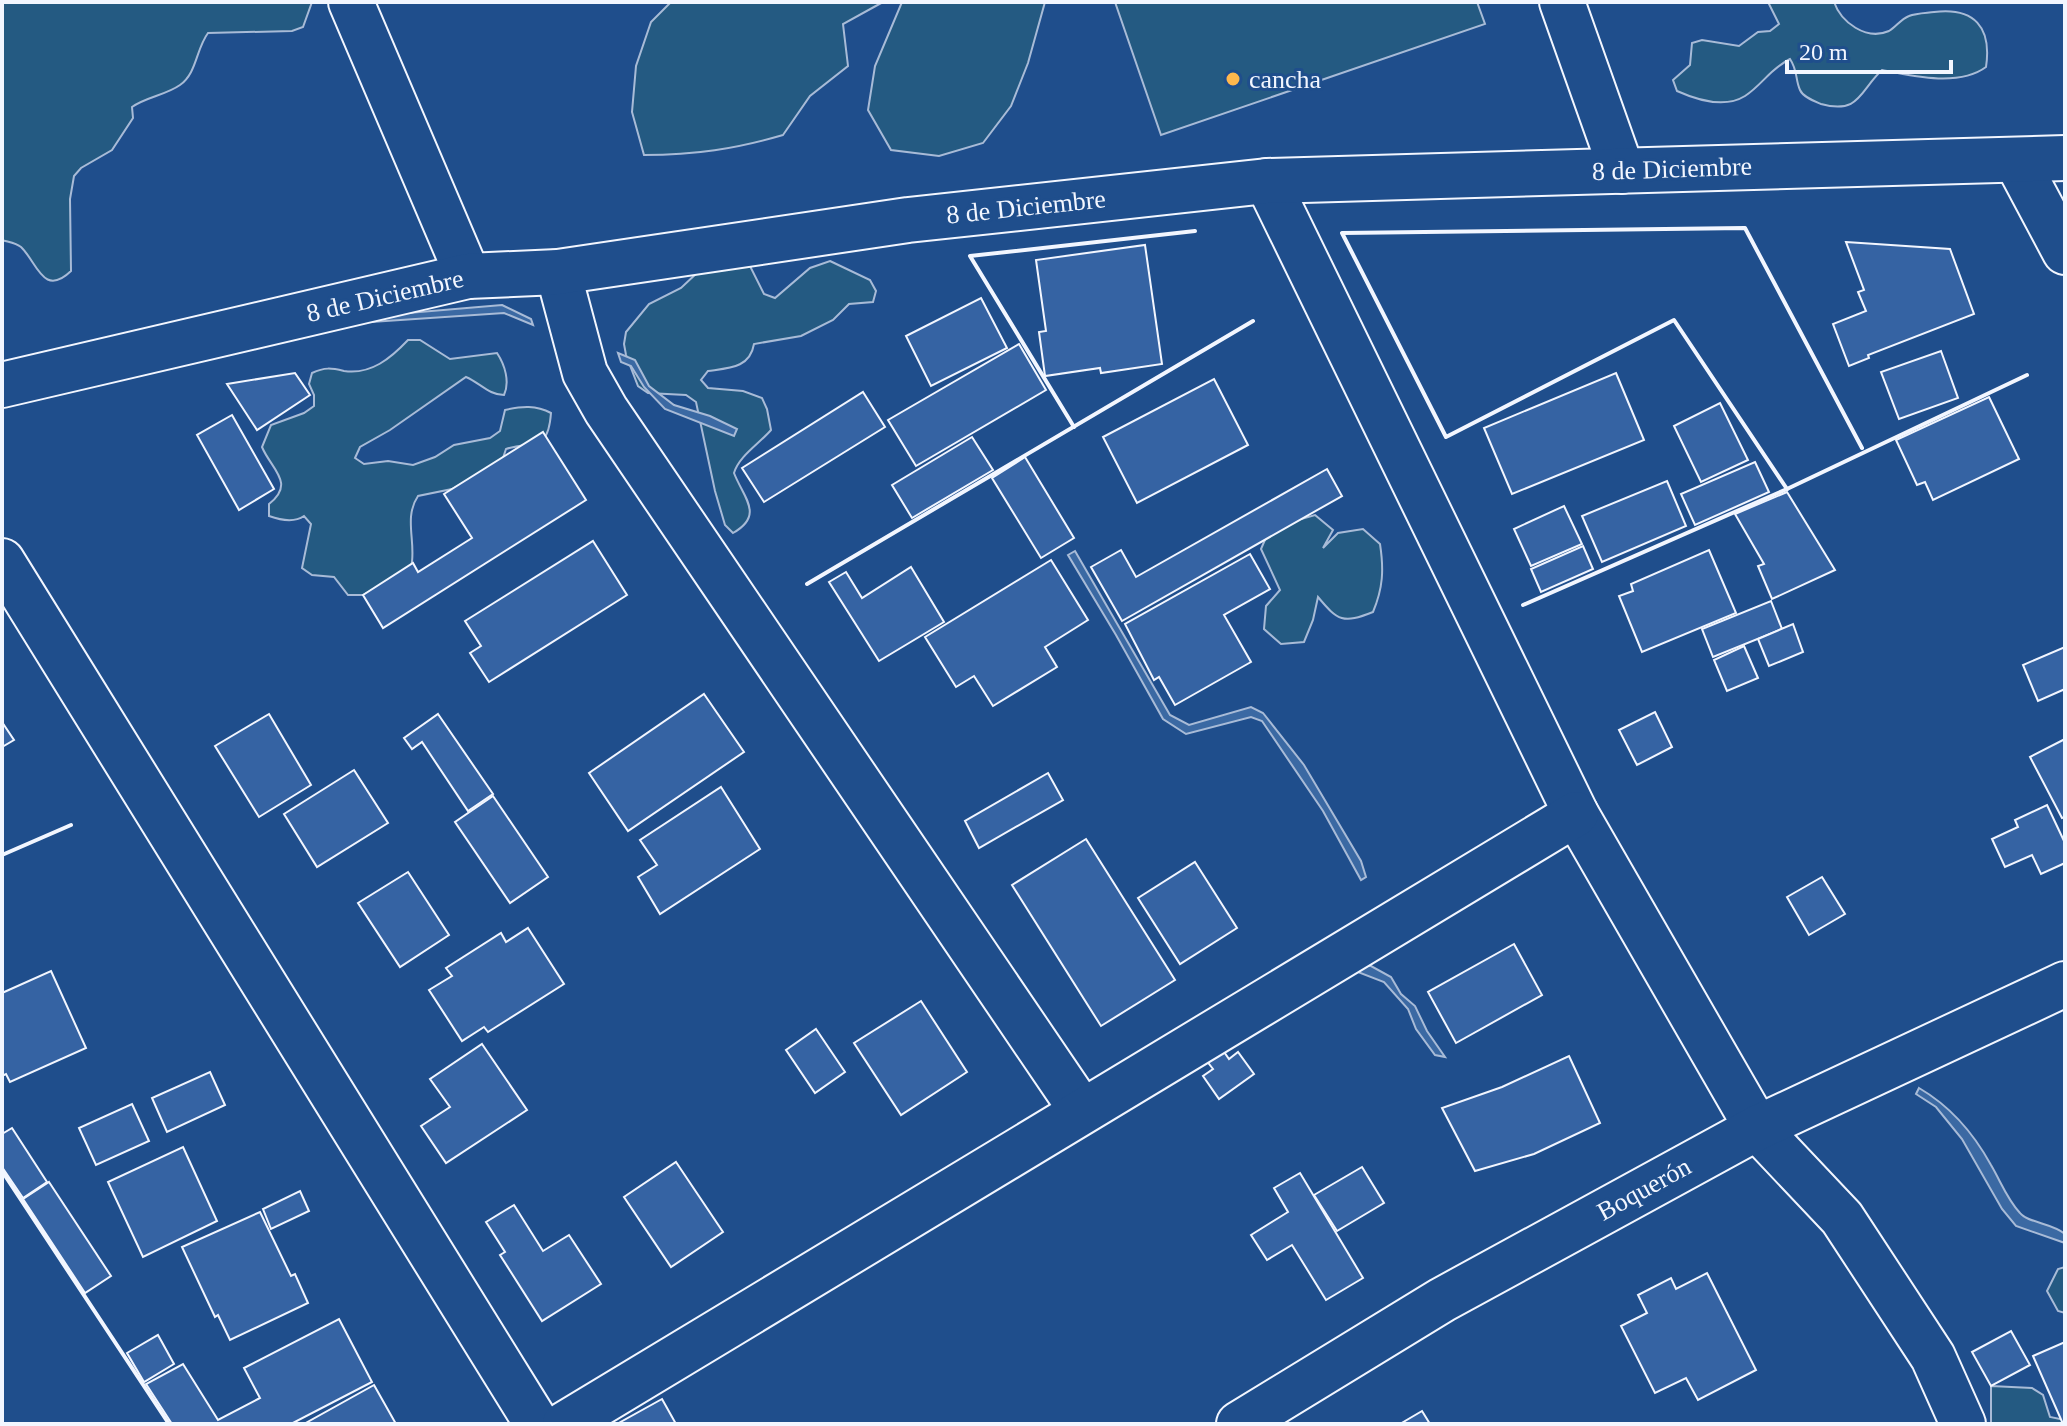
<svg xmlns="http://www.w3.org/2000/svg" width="2067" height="1426" font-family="'Times New Roman',serif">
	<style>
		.green { fill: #245a82; stroke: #a8bbd7; stroke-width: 2 }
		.water { fill: #3b69a3; stroke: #a8bbd7; stroke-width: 2 }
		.building { fill: #3563a3; stroke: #f2f6ff; stroke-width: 2 }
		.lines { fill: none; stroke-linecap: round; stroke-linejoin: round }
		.minor-casing { stroke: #f2f6ff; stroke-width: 48 }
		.tertiary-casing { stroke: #f2f6ff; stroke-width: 48 }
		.minor { stroke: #1f4e8c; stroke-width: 44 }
		.tertiary { stroke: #1f4e8c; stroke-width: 44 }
		.wall { stroke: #f2f6ff; stroke-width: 4 }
		.poi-dot { fill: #ffb74d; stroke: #1f4e8c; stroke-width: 3 }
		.labels { text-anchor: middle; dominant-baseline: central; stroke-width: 6; stroke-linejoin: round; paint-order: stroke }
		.poi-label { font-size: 26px; fill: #f2f6ff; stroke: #1f4e8c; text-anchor: start }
		.street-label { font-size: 26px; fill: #f2f6ff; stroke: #1f4e8c }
	</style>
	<rect width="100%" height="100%" fill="#1f4e8c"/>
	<!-- green -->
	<g class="green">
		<path d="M2 2H312L303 27 292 31 208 33C196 49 197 73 180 85 166 95 146 97 132 107L133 118 112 150 81 168 74 176 70 199 71 271C43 298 37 262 21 247 16 243 8 242 2 240Z"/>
		<path d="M671 2H883L843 24 848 66 810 96 783 135C735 149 695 155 644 155L632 112 636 66 651 22Z"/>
		<path d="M902 2H1045L1028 63 1011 106 983 143 939 156 891 150 868 110 875 66Z"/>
		<path d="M1115 2H1477L1485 24 1161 135Z"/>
		<path d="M1768 2H1834C1841 22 1866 41 1889 31 1896 27 1901 19 1909 16 1916 13 1926 13 1934 12 1974 7 1992 27 1986 67 1959 87 1912 76 1882 70 1860 90 1860 115 1821 104 1814 101 1803 97 1800 90 1795 79 1798 71 1790 59 1770 69 1762 85 1745 96 1724 109 1697 100 1677 91L1673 80 1690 65 1692 43 1702 40 1739 46 1758 32 1770 31 1779 24Z"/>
		<path d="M830 261 870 280 876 291 873 302 849 304 833 320 801 336 754 344C750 368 729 368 708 371L701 380 708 388 743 391 762 398 767 409 771 430C759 444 739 456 734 473 743 497 765 515 733 533L725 525 715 491 696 402 686 395 648 393 638 386 626 355 624 344 626 332 649 304 681 288 698 272 749 264 764 294 775 298 810 268Z"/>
		<path d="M408 340H420L450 359 497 353C505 365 510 382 504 395 489 395 480 383 466 377L390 430 360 447 355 458 364 464 388 461 413 465 435 457 454 445 490 438 500 431 505 410C522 406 536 405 551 413 548 452 535 440 506 449L502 461 452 489 418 496C403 518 417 544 411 568L363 595H348L334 577 312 575 302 568 311 524 304 516C294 523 280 520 269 516V504C296 483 271 469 262 447L271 425 304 413 314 406V395L309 384 312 373C325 367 331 368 344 371 371 375 391 358 408 340Z"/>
		<path d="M1315 515 1333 530 1323 548 1338 533 1363 529 1380 544C1384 570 1383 588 1373 612 1343 624 1338 621 1318 597L1313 620 1304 642 1281 644 1264 629 1266 606 1280 590 1261 549 1270 528Z"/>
		<path d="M2065 1267V1313L2058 1311 2047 1291 2058 1269Z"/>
		<path d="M1991 1386 2032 1388 2043 1395 2050 1417 2065 1420V1424H1991Z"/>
	</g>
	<!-- water -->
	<g class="water">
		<path d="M502 305 531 319 533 325 504 313 371 322 349 318Z"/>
		<path d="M618 353 635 360 649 386 674 405 710 416 737 429 734 436 665 409 644 387 631 366 621 362Z"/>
		<path d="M1075 551 1170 715 1189 725 1251 707 1263 713 1304 765 1361 861 1366 877 1361 880 1323 811 1262 721 1251 717 1186 734 1163 719 1116 635 1068 555Z"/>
		<path d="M1356 964 1371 966 1391 977 1401 994 1415 1006 1427 1031 1445 1057 1435 1055 1416 1029 1408 1009 1384 982 1350 969Z"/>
		<path d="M1919 1088C1950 1106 1974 1134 1991 1165 2001 1182 2007 1199 2020 1213 2028 1223 2052 1223 2065 1234V1243L2016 1226 2002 1209 1962 1139 1936 1107 1916 1094Z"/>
	</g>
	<!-- building -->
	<g class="building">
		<path d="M1846 242 1950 249 1974 314 1868 355 1869 358 1849 366 1833 324 1866 311 1858 292 1864 290Z"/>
		<path d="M1145 245 1162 364 1101 373 1100 368 1045 376 1039 332 1046 331 1036 260Z"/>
		<path d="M981 298 1007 348 931 386 906 336Z"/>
		<path d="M1019 344 1046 390 916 466 888 420Z"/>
		<path d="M1941 351 1958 398 1899 419 1881 372Z"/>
		<path d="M295 373 310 395 257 430 227 384Z"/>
		<path d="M1616 373 1644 440 1512 494 1484 428Z"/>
		<path d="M1214 379 1248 445 1137 503 1103 437Z"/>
		<path d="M863 392 885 427 764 502 742 468Z"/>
		<path d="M1989 397 2019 459 1933 500 1925 482 1917 485 1896 440Z"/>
		<path d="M1720 403 1748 460 1701 482 1674 426Z"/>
		<path d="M232 415 274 489 239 510 197 435Z"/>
		<path d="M543 432 586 500 383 628 363 595 413 563 418 572 472 538 444 494Z"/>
		<path d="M972 437 993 470 912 518 892 485Z"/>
		<path d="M1025 457 1074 538 1041 558 992 478Z"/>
		<path d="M1755 462 1769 492 1695 525 1681 494Z"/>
		<path d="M1327 469 1342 496 1122 621 1091 567 1121 550 1136 577Z"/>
		<path d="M1667 481 1686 526 1602 562 1582 516Z"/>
		<path d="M1787 492 1835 570 1772 599 1758 566 1764 564 1735 514Z"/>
		<path d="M1564 506 1582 544 1531 566 1514 529Z"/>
		<path d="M593 541 627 595 489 682 470 653 481 646 465 621Z"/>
		<path d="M1583 546 1593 569 1541 592 1531 569Z"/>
		<path d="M1709 550 1736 613 1642 652 1619 596 1633 591 1631 584Z"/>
		<path d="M1250 554 1270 589 1224 615 1251 662 1175 705 1159 677 1154 680 1125 624Z"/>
		<path d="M1051 560 1088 620 1045 647 1057 667 993 706 974 676 956 687 925 637Z"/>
		<path d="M911 567 944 622 879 661 829 582 846 572 862 598Z"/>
		<path d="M1771 601 1782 629 1713 657 1702 629Z"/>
		<path d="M1793 624 1803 652 1769 666 1758 639Z"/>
		<path d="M1744 646 1758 678 1727 691 1714 660Z"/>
		<path d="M2065 647V689L2038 701 2023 665Z"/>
		<path d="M704 694 744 752 628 831 589 773Z"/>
		<path d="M1655 712 1672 747 1637 765 1619 730Z"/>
		<path d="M269 714 311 785 259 817 215 746Z"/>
		<path d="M438 714 493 794 468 811 422 742 412 749 404 738Z"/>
		<path d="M2 722 14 740 2 747Z"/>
		<path d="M2065 739V817L2062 818 2030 757Z"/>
		<path d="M354 770 388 823 317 867 284 814Z"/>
		<path d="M1048 773 1063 800 979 848 965 821Z"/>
		<path d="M721 787 760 849 660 914 638 877 657 865 640 840Z"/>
		<path d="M493 796 548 877 510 903 455 822Z"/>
		<path d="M2047 805 2065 843V863L2041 874 2032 855 2005 867 1992 839 2018 827 2015 820Z"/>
		<path d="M1086 839 1175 980 1101 1026 1012 885Z"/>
		<path d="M1195 862 1237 928 1180 964 1138 898Z"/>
		<path d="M408 872 449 935 400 967 358 903Z"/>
		<path d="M1822 877 1845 914 1809 935 1787 897Z"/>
		<path d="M528 928 564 984 488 1032 484 1027 462 1041 429 990 452 976 446 968 501 933 506 942Z"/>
		<path d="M1514 944 1542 995 1456 1043 1428 992Z"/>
		<path d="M51 971 86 1048 10 1082 6 1074 2 1076V993Z"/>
		<path d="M921 1001 967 1072 901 1115 854 1043Z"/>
		<path d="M816 1029 845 1072 815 1093 786 1050Z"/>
		<path d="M482 1044 527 1110 446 1163 421 1126 450 1107 430 1079Z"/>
		<path d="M1222 1049 1229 1059 1238 1052 1254 1074 1219 1099 1203 1076 1213 1069 1206 1060Z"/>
		<path d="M1569 1056 1600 1123 1534 1154 1475 1171 1442 1108 1502 1087Z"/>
		<path d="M210 1072 225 1105 167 1132 152 1098Z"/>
		<path d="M132 1104 149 1141 96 1165 79 1128Z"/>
		<path d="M12 1128 47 1182 23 1198 2 1167V1134Z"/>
		<path d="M183 1147 217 1221 143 1257 108 1182Z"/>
		<path d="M676 1162 723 1232 671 1267 624 1197Z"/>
		<path d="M1362 1167 1384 1203 1337 1231 1314 1195Z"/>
		<path d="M1300 1173 1363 1278 1326 1300 1292 1245 1267 1260 1251 1235 1288 1212 1274 1188Z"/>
		<path d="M49 1182 111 1276 85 1293 23 1199Z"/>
		<path d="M300 1191 309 1211 271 1229 263 1209Z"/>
		<path d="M514 1205 543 1251 569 1235 601 1284 542 1321 500 1255 505 1252 486 1222Z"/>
		<path d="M260 1212 291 1276 295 1274 308 1303 230 1340 218 1315 215 1317 182 1247Z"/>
		<path d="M1707 1273 1756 1370 1698 1400 1686 1378 1655 1393 1621 1326 1647 1313 1638 1295 1671 1278 1676 1289Z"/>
		<path d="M339 1319 372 1382 291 1424H172L146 1384 183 1364 218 1420 260 1398 244 1368Z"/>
		<path d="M2011 1331 2030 1365 1991 1386 1972 1352Z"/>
		<path d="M158 1335 174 1364 144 1382 127 1353Z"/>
		<path d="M2065 1342V1424H2063L2033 1356Z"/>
		<path d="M374 1385 396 1424H304Z"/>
		<path d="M662 1399 676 1424H617Z"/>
		<path d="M1422 1411 1430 1424H1400Z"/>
	</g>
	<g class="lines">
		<!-- minor casing -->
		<g class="minor-casing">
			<g id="minor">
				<path d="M351 2 468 276"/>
				<path d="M1562 2 1622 171"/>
				<path d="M2016 160 2065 252"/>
				<path d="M1267 181 1576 814 1757 1128 1842 1218 1933 1357 1963 1424"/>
				<path d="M558 272 585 373 606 410 1082 1111"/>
				<path d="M2 561 537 1424"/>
				<path d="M565 1424 1576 814"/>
				<path d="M1239 1424 1442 1300 1757 1128 2065 984"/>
			</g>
		</g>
		<!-- tertiary casing -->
		<g class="tertiary-casing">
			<path id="tertiary" d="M2 385 468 276 558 272 908 220 1267 181 2065 158"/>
		</g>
		<!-- minor -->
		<use href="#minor" class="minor"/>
		<!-- tertiary -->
		<use href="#tertiary" class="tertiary"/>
		<!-- wall -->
		<g class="wall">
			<path d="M1074 427 970 256 1195 231"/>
			<path d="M1787 489 1674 320 1446 437 1342 233 1745 228 1862 448"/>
			<path d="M807 584 1253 321"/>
			<path d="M1523 605 1787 489 2027 375"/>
			<path d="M2 855 71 825"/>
			<path d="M2 1171 169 1424"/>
		</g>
	</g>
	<!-- markers -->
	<circle class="poi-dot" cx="1233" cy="79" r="8"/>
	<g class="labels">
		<!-- poi labels -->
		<g class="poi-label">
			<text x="1249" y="79">cancha</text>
		</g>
		<!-- street labels -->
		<g class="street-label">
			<text transform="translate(1672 169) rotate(-2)">8 de Diciembre</text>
			<text transform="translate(1026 207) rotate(-6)">8 de Diciembre</text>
			<text transform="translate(385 296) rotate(-13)">8 de Diciembre</text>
			<text transform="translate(1644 1189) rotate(-29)">Boquerón</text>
		</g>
	</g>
	<!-- border -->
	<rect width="2067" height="1426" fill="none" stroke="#f2f6ff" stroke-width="8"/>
	<!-- scale -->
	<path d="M1787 60v12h164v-12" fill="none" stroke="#f2f6ff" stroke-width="4"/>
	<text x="1799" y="60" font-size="24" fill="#f2f6ff" stroke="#1f4e8c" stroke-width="6" paint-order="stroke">20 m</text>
</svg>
